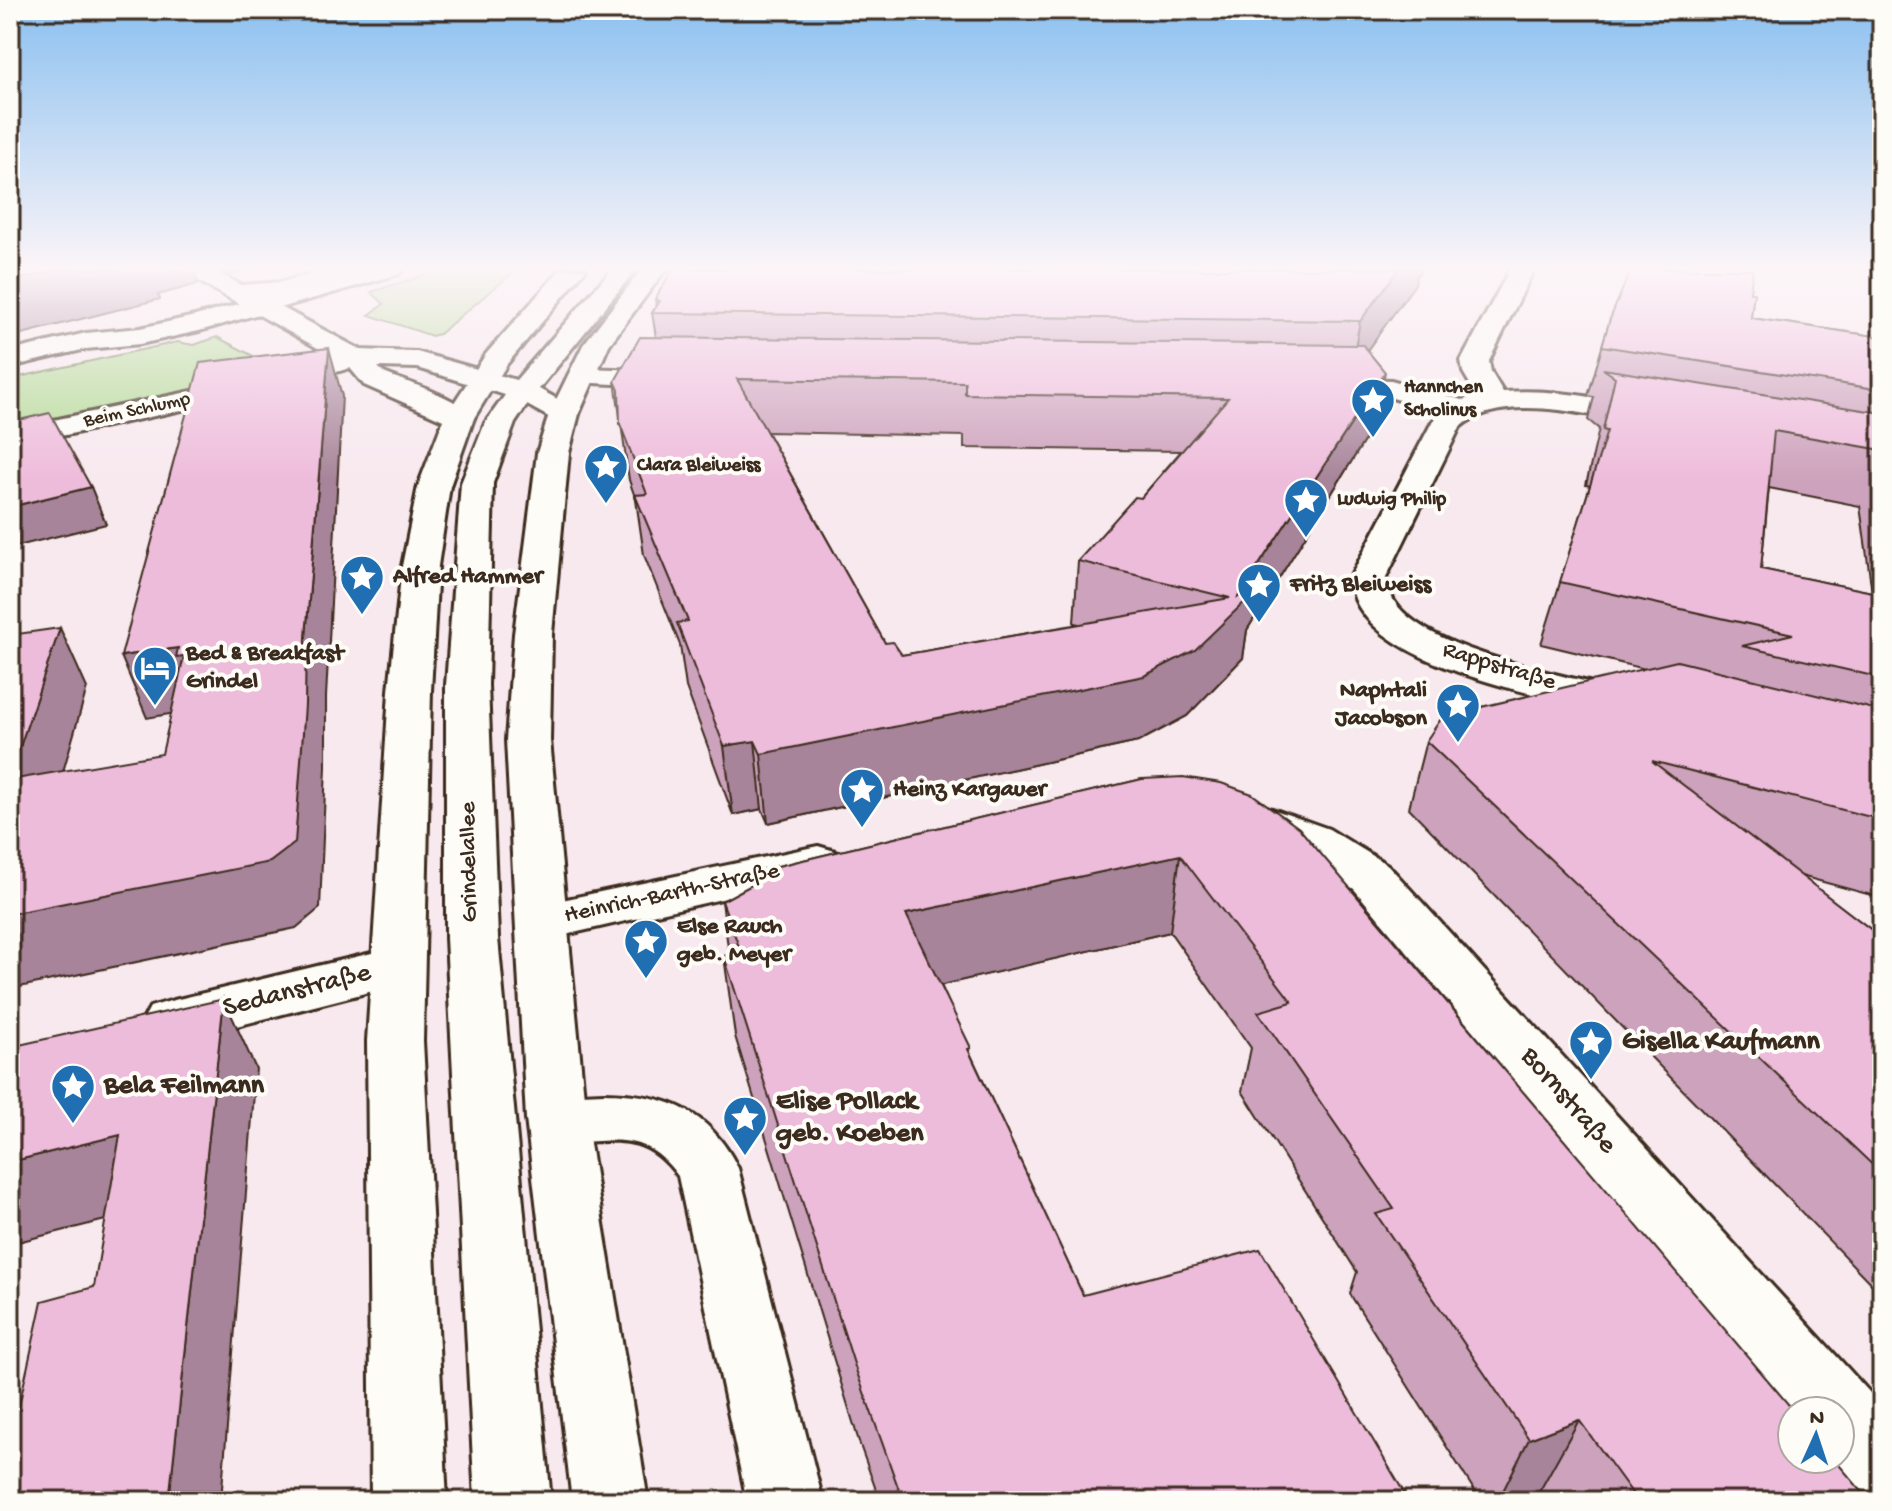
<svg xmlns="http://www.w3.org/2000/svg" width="1892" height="1511" font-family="'Gochi Hand',sans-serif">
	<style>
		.green { fill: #b3da95; stroke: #77825a; stroke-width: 2 }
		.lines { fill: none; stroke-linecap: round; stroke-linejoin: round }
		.minor-casing { stroke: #3b2a1e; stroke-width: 6 }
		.major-casing { stroke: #3b2a1e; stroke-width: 6 }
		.minor { fill: #fdfcf7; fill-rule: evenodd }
		.major { fill: #fdfcf7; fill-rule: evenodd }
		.wall { fill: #cda2bc; stroke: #3b2a1e; stroke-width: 2; fill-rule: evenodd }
		.shaded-wall { fill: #a78499; stroke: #3b2a1e; stroke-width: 2 }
		.building { fill: #eebcdb; stroke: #3b2a1e; stroke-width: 2; fill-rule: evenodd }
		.labels { text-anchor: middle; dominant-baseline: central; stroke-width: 8; stroke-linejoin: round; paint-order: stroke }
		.far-poi-label { font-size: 20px; font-weight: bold; fill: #3b2a1e; stroke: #fdfcf7; text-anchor: start }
		.far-street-label { font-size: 20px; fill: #3b2a1e; stroke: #fdfcf7 }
		.poi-label { font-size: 24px; font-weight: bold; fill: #3b2a1e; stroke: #fdfcf7; text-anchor: start }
		.street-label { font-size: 24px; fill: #3b2a1e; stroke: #fdfcf7 }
		.near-street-label { font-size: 28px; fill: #3b2a1e; stroke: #fdfcf7 }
		.near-poi-label { font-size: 28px; font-weight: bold; fill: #3b2a1e; stroke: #fdfcf7; text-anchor: start }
	</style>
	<rect width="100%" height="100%" fill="#f8e9ef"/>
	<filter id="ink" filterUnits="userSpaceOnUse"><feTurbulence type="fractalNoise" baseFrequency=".0125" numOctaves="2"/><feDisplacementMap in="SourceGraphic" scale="16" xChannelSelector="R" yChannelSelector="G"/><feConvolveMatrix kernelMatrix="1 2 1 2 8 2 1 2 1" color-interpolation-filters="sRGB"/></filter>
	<g filter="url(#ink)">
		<!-- green -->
		<g class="green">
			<path d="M444 269H517L439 334 432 336 369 315 384 304 371 292Z"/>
			<path d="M217 337 261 360 242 381 10 432V379L177 342 194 345Z"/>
		</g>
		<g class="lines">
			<!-- minor casing -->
			<g class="minor-casing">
				<g id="minor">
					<path d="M182 269H211L241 285 281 282 331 269H370L366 274 264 298 361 350 417 352 516 380 612 269H636L539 389 574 408 579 414 574 420 564 423 554 420 527 405 515 423 493 483 488 685 498 938 551 1501H475L446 938V685L461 483 485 423 505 395 417 368 378 367 384 373C408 383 459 397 474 418L469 424 459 427 364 385 350 368 280 389 10 447V429L274 374 332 356 186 274Z"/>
					<path d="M1510 269H1534L1489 361 1491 372 1503 392C1555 388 1612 399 1661 412L1666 418 1661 424 1651 427C1598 417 1504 390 1460 427L1386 578C1388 585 1390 595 1394 601 1427 653 1579 679 1638 693L1644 702 1638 711 1623 715C1553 698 1397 672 1359 607 1354 599 1352 588 1350 578L1432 422 1441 412 1389 397 1323 393 1313 391 1309 385 1313 379 1323 377 1391 380 1462 400 1477 396 1463 372 1461 361Z"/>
					<path d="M582 368 678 371 688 373 692 379 688 385 678 387 572 382 568 376 572 370Z"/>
					<path d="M1247 800 1329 829 1388 865 1882 1406V1498L1856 1487 1832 1459H1840V1411H1792L1354 889 1295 851 1231 825 1224 815 1231 805Z"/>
					<path d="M818 846 835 851 842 862 835 873 543 940 525 935 517 922 525 909 543 904Z"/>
					<path d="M397 947 416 952 423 966 416 980 170 1043 150 1037 142 1022 150 1007 170 1001Z"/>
					<path d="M604 1093C667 1094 709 1110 738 1168L823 1501H747L678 1176C634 1115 593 1156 535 1136L526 1119 535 1102 556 1095Z"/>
				</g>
			</g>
			<!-- major casing -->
			<g class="major-casing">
				<g id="major">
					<path d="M365 269H403L399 274 199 331 140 344 86 349 10 367V351L86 333 140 328 195 316Z"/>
					<path d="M561 269H586L507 364 474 418 450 486 438 566 431 691 423 1041 447 1501H371L367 1041 389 691 402 566 418 486 444 418 486 354Z"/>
					<path d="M642 269H666L609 345 579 414 569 453 552 634 550 740 586 1119 648 1501H572L526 1119 506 740 514 634 537 453 549 414 583 345Z"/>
				</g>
			</g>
			<!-- minor -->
			<use href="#minor" class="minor"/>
			<!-- major -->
			<use href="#major" class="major"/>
		</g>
		<!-- wall -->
		<g class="wall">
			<path d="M217 269H251L229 275Z"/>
			<path d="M673 269H1422L1416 276 1415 284 1367 350 1374 425 1247 630 1243 658 1187 716 1138 742 768 823 762 809 733 815 686 687 680 645 644 555 636 500 629 480 615 381 656 337 652 313 656 306 655 299ZM767 432 964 436V448L1181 451 1141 498 1078 561 1074 623 1079 624 902 655 885 643Z"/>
			<path d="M1750 292 1751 318 1882 337V898L1801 876 1882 938V1295L1409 808 1426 741 1645 669 1541 644 1590 486 1586 485 1599 429 1588 420 1594 397 1588 396 1610 319ZM1769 488 1860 506 1872 592 1761 569Z"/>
			<path d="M1142 779 1870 1501H1541L1537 1496 1526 1501H1481L1350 1294 1357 1272 1242 1091 1251 1048 1170 932 941 985 971 1055 1083 1295 1409 1501H880L860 1445 735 1036 724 956 729 955 722 901 758 882 757 871Z"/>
		</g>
		<!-- shaded-wall -->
		<g class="shaded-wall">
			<path d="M64 269H193L198 284 158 295 160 299 10 337V281Z"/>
			<path d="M227 269H251L229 275Z"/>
			<path d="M1399 269H1422L1416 276 1415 284 1350 374 1360 321Z"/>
			<path d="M329 348 342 396 326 697V767L320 908 296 928 10 989V914L306 637Z"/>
			<path d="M1385 372 1374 425 1247 630 1243 658 1187 716 1138 742 768 823 761 754 1238 597Z"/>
			<path d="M91 487 106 524 10 548V507Z"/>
			<path d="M60 628 87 688 42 845 10 782V776Z"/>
			<path d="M178 648 184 656 198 709 147 718 121 656Z"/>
			<path d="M755 741 762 809 733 815 724 746Z"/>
			<path d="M1180 855 1170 932 908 993 906 914Z"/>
			<path d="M224 999 256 1069 221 1501H169Z"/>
			<path d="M120 1135 161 1206 10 1244V1162Z"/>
			<path d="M1579 1420 1537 1496 1526 1501H1498L1529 1439Z"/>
		</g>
		<!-- building -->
		<g class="building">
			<path d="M10 269H64L10 281Z"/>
			<path d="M673 269H1399L1360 321 652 313 660 301 655 299Z"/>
			<path d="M1631 269H1753L1750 292H1754L1751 318 1882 337V390L1602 346 1610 319Z"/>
			<path d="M640 337 1358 345H1363L1385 372 1238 597 1253 594 1195 650 1144 676 761 754 755 741 724 746 677 623 688 621 635 495 647 494 620 424 619 390 615 381ZM737 379 965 382V394L1228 398 1141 498 1135 497 1078 561 1230 598 902 655 893 642 885 643Z"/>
			<path d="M329 348 306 637 305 705 295 843 270 862 10 914V780L162 754 184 656 176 657 178 648 121 656 200 363Z"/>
			<path d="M1603 369 1882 413V450L1774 431 1761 569 1882 594V678L1742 646 1793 634 1560 582 1607 431 1603 430 1615 377Z"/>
			<path d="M50 413 91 487 10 507V422Z"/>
			<path d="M60 628 10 776V635Z"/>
			<path d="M1677 661 1882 711V820L1652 761 1882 938V1174L1426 741 1443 716Z"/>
			<path d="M1183 777 1221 783 1252 794 1299 828 1794 1411H1792V1459H1834L1870 1501H1638L1579 1420 1529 1439 1376 1214 1394 1209 1258 1012 1292 1002 1180 855 906 914 971 1048 968 1049 1083 1295 1260 1249 1409 1501H903L855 1367 724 956 741 952 722 901 761 880 757 871 1142 779Z"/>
			<path d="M224 999 169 1501H10V1447L42 1301 94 1287 120 1135 10 1162V1047Z"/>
		</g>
	</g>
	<!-- sky -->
	<linearGradient id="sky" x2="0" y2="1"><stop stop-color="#8bc0f0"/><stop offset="0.56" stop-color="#fcf5f8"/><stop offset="1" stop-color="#fcf5f8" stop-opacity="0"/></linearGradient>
	<rect width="1892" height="480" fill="url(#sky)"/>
	<!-- icons -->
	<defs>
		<g id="sight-pin" transform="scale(2.3)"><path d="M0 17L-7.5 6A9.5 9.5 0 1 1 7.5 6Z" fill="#1f6fb2" stroke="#fdfcf7"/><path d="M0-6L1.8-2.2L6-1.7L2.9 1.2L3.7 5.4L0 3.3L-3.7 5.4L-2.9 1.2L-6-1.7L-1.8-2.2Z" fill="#fff"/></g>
		<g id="hotel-pin" transform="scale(2.3)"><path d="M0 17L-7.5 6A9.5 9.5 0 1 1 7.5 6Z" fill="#1f6fb2" stroke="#fdfcf7"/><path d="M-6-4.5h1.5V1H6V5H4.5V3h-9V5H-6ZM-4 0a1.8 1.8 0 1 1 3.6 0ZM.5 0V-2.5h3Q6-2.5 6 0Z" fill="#fff"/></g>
	</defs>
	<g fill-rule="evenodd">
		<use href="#sight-pin" x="1373" y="400"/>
		<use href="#sight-pin" x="606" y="466"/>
		<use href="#sight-pin" x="1306" y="500"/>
		<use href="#sight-pin" x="362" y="577"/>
		<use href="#sight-pin" x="1259" y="585"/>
		<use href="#hotel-pin" x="155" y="668"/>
		<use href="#sight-pin" x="1458" y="705"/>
		<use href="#sight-pin" x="862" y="790"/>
		<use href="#sight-pin" x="646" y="941"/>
		<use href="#sight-pin" x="1591" y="1042"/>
		<use href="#sight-pin" x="73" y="1086"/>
		<use href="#sight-pin" x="745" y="1118"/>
	</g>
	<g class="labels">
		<!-- far-poi labels -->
		<g class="far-poi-label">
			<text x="1404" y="388">Hannchen<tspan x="1404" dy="23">Scholinus</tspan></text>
			<text x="637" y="466">Clara Bleiweiss</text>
			<text x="1337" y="500">Ludwig Philip</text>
		</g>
		<!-- far-street labels -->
		<g class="far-street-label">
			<text transform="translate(137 411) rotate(-12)">Beim Schlump</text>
		</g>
		<!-- poi labels -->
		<g class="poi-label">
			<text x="393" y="577">Alfred Hammer</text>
			<text x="1290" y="585">Fritz Bleiweiss</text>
			<text x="186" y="654">Bed &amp; Breakfast<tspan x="186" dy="28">Grindel</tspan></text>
			<text x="1427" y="691" text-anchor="end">Naphtali<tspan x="1427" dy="28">Jacobson</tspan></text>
			<text x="893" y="790">Heinz Kargauer</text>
			<text x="677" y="927">Else Rauch<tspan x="677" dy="28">geb. Meyer</tspan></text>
		</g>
		<!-- street labels -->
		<g class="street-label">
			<text transform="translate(1499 667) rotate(17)">Rappstraße</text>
			<text transform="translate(470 862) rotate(-91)">Grindelallee</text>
			<text transform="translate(672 894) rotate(-12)">Heinrich-Barth-Straße</text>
		</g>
		<!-- near-street labels -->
		<g class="near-street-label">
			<text transform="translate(297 991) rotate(-14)">Sedanstraße</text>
			<text transform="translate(1568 1101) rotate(49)">Bornstraße</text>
		</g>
		<!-- near-poi labels -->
		<g class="near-poi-label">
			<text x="1622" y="1042">Gisella Kaufmann</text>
			<text x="104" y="1086">Bela Feilmann</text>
			<text x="776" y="1102">Elise Pollack<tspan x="776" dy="32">geb. Koeben</tspan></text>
		</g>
	</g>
	<!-- margin -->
	<rect width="1892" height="1511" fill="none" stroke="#fdfcf7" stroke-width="40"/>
	<rect x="20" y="20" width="1852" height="1471" fill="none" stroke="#3b2a1e" stroke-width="3" filter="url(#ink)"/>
	<!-- north arrow -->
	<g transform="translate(1816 1435) rotate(3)"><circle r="38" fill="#fdfcf7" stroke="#afa8a0" stroke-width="2"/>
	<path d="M0-6L14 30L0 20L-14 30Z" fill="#1f6fb2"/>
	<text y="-12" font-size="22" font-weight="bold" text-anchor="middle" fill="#3b2a1e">N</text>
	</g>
</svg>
